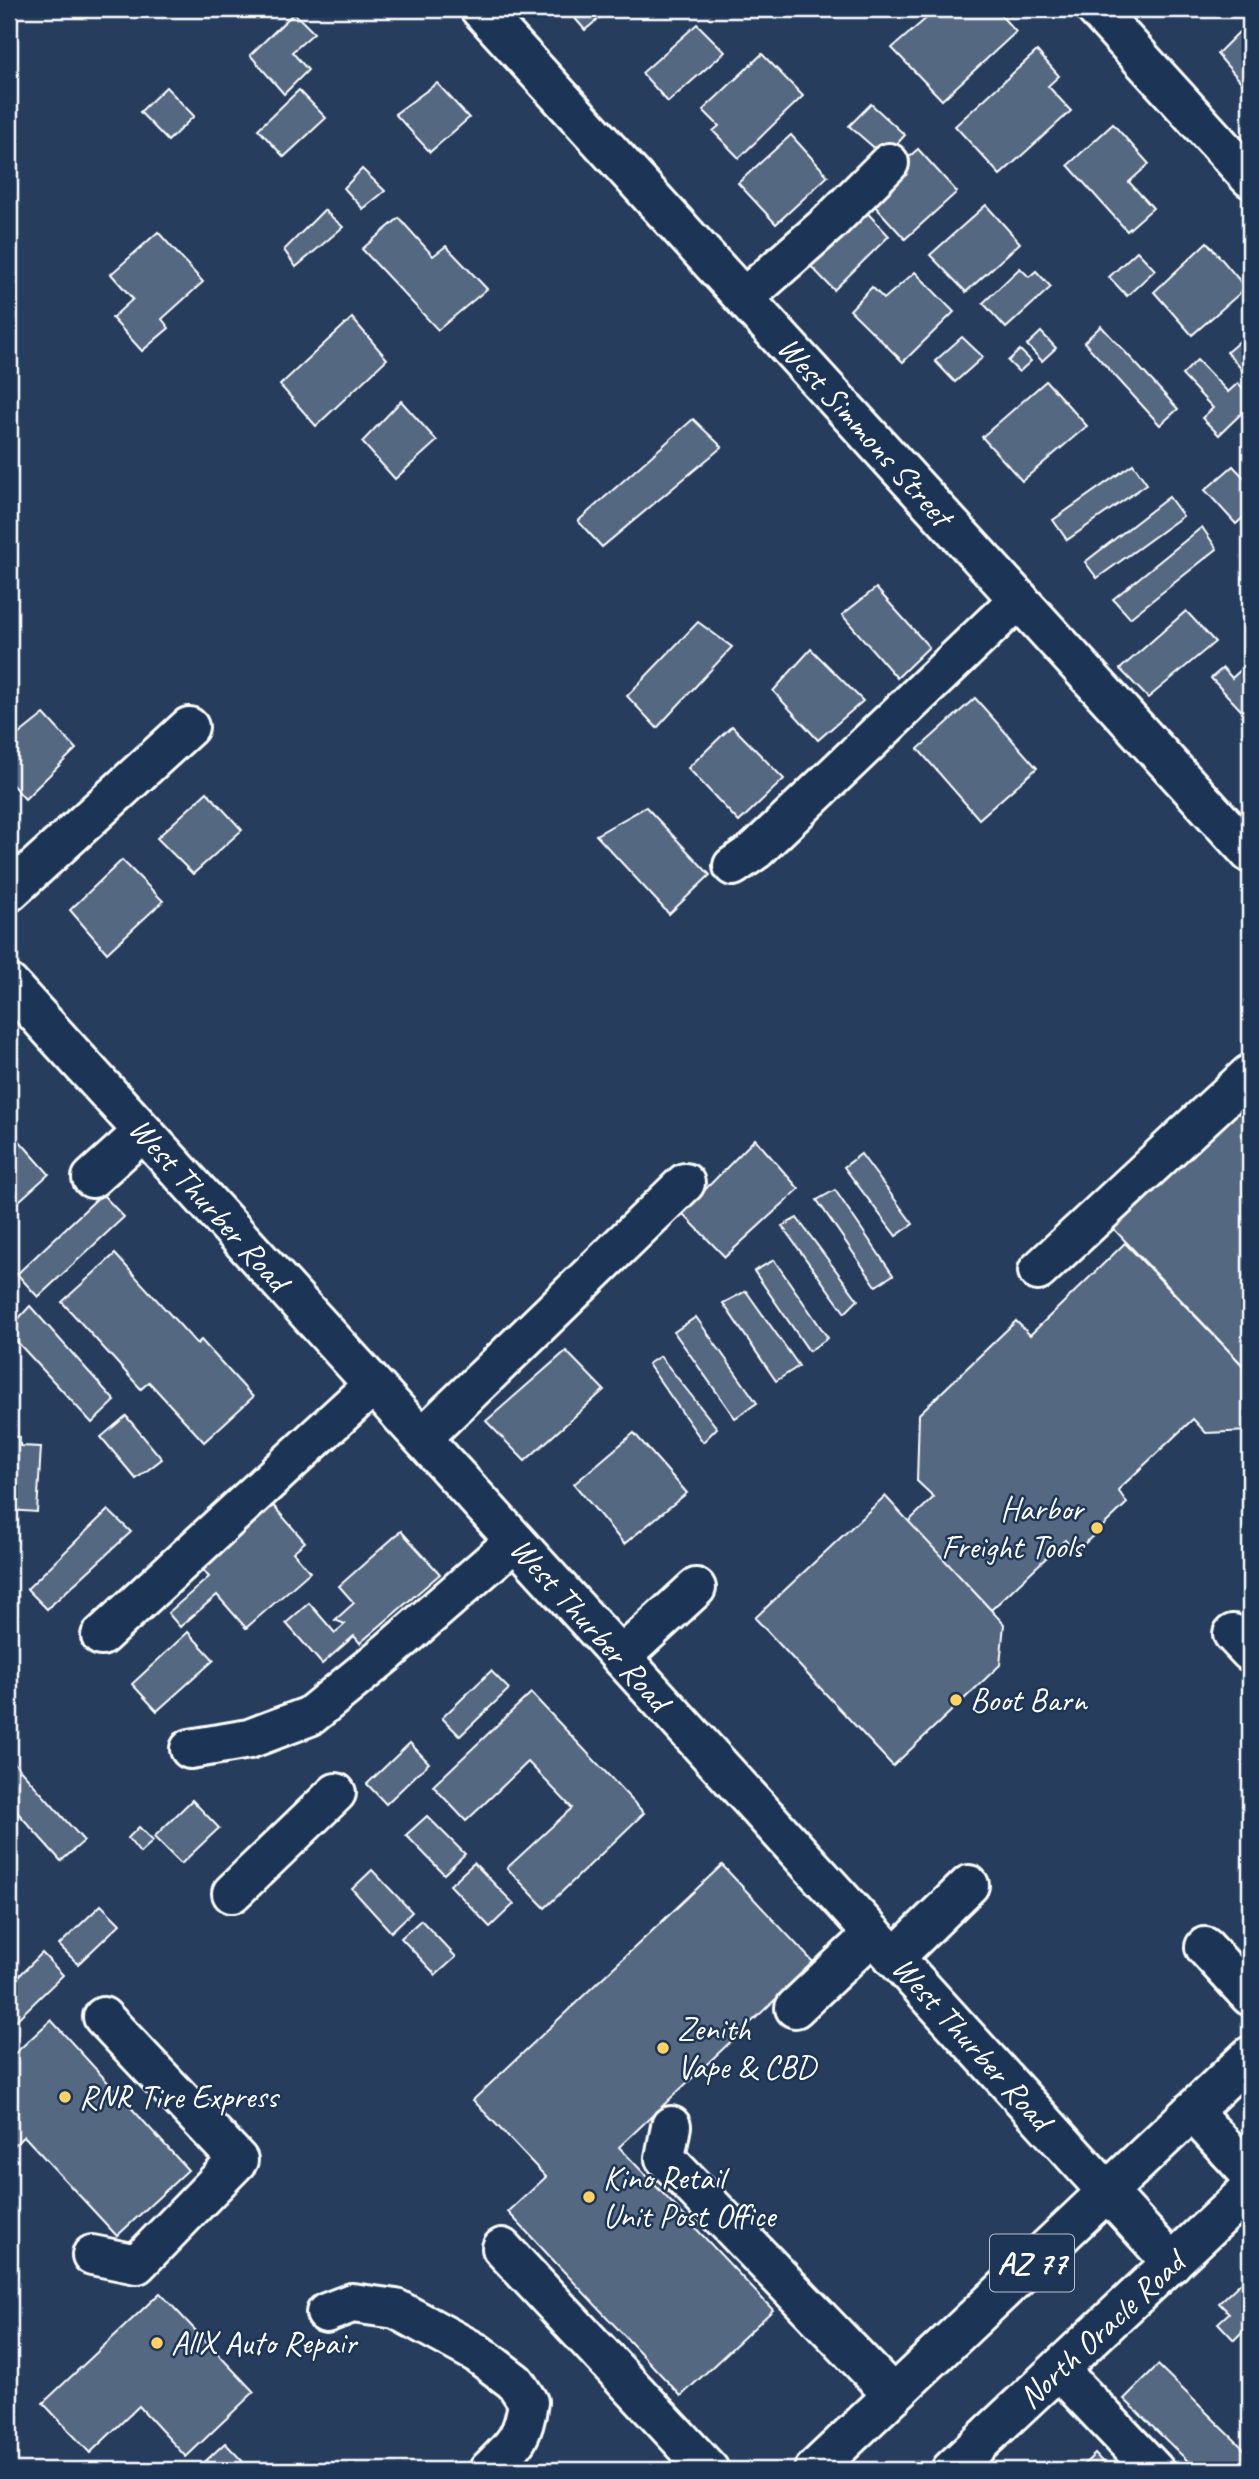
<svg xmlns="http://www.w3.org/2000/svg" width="1259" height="2479" font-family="Caveat,sans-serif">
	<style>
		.building { fill: #556781; stroke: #fff; stroke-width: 2 }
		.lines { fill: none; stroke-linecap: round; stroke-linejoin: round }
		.minor-casing { stroke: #fff; stroke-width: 44 }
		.highway-casing { stroke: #fff; stroke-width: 44 }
		.minor { stroke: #1d3557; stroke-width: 38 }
		.highway { stroke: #1d3557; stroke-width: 38 }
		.poi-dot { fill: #ffd166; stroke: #1d3557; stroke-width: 2.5 }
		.labels { text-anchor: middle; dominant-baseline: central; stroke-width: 5; stroke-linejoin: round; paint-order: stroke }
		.shield { fill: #1d3557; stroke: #bbc2cd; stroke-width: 2 }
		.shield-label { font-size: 32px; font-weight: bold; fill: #fff }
		.street-label { font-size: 33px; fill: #fff; stroke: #1d3557 }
		.poi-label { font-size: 33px; fill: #fff; stroke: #1d3557; text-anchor: start }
	</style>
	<rect width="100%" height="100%" fill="#263d5e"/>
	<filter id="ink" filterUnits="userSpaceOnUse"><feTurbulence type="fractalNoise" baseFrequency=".0143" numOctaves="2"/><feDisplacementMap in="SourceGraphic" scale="14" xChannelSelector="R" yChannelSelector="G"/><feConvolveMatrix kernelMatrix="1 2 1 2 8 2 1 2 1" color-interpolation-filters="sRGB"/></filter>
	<g filter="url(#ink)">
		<!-- building -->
		<g class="building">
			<path d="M567 9H610L585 30Z"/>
			<path d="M937 9H995L1016 32 942 100 892 48Z"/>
			<path d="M294 13 314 33 292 52 308 70 284 94 250 55Z"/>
			<path d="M1250 21V76L1242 83 1217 54Z"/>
			<path d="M697 24 725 52 668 102 642 73Z"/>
			<path d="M1037 51 1059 76 1048 86 1071 111 1000 175 955 126Z"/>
			<path d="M762 54 803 96 739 158 713 131 719 126 703 110Z"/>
			<path d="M437 83 469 118 430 152 395 114Z"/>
			<path d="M166 87 194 116 168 141 140 112Z"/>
			<path d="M299 90 326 118 284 157 258 129Z"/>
			<path d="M871 104 905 135 885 157 849 126Z"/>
			<path d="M1113 124 1149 164 1129 182 1153 208 1127 231 1068 165Z"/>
			<path d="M791 135 828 176 776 224 738 183Z"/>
			<path d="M918 149 957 192 905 239 874 205 903 178 895 169Z"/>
			<path d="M362 169 385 191 363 209 344 188Z"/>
			<path d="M860 205 889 236 834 290 804 259Z"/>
			<path d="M986 205 1020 243 966 292 930 255Z"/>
			<path d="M324 210 343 227 296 267 284 250Z"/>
			<path d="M399 218 433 256 446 246 487 289 438 330 362 249Z"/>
			<path d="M158 232 203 282 162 319 169 328 142 351 112 318 133 299 111 274Z"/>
			<path d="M1207 242 1246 288 1192 335 1154 292Z"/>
			<path d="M1137 251 1155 270 1127 296 1109 277Z"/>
			<path d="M1020 268 1029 277 1036 271 1051 287 1006 328 983 303Z"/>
			<path d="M915 272 954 312 903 362 850 310 872 287 884 299Z"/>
			<path d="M352 318 387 359 316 426 280 385Z"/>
			<path d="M1101 326 1178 409 1160 425 1084 342Z"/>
			<path d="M1041 332 1056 348 1042 361 1027 345Z"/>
			<path d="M1250 332V375L1248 377 1227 352Z"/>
			<path d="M962 337 983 357 955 382 935 361Z"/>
			<path d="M1020 350 1031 361 1019 372 1008 361Z"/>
			<path d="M1197 360 1228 392 1238 383 1250 396V405L1219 435 1202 418 1213 408 1182 375Z"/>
			<path d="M1046 381 1087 426 1022 481 982 437Z"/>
			<path d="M401 401 437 441 395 479 362 442Z"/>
			<path d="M693 419 722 447 602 547 578 521Z"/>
			<path d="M1133 464 1147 484 1067 540 1053 520Z"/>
			<path d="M1233 466 1250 484V511L1236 524 1205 490Z"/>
			<path d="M1169 497 1183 516 1097 578 1085 562Z"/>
			<path d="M1202 527 1217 549 1130 618 1113 599Z"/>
			<path d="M876 588 929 647 897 678 842 615Z"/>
			<path d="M1186 611 1215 642 1148 698 1120 669Z"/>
			<path d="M698 622 732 647 657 728 627 696Z"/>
			<path d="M811 649 863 701 818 740 773 691Z"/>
			<path d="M1223 668 1232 678 1243 668 1250 676V720L1211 678Z"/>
			<path d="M975 698 1037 768 979 819 918 749Z"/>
			<path d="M44 714 76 749 25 799 9 781V742Z"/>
			<path d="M732 726 784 779 739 822 688 768Z"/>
			<path d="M207 792 242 830 193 874 157 838Z"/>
			<path d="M646 807 710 875 669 914 596 835Z"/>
			<path d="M122 860 163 901 107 953 70 910Z"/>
			<path d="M1250 1095V1373L1111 1226Z"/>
			<path d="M9 1129 49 1174 9 1210Z"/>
			<path d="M755 1139 799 1189 725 1257 682 1213Z"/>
			<path d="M861 1154 913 1224 896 1236 844 1167Z"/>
			<path d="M835 1190 893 1275 876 1286 817 1200Z"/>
			<path d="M102 1194 124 1217 38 1297 17 1274Z"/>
			<path d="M797 1218 858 1300 845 1313 782 1226Z"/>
			<path d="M1125 1243 1250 1373V1431L1206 1433 1193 1419 1118 1490 1127 1503 1076 1552 1065 1540 991 1610 908 1522 934 1497 917 1481 919 1414 1016 1321 1030 1335Z"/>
			<path d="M115 1254 197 1344 201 1340 253 1397 204 1442 149 1382 141 1389 62 1302Z"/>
			<path d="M774 1260 828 1338 809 1351 754 1271Z"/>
			<path d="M746 1291 799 1366 776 1381 723 1303Z"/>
			<path d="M30 1306 115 1401 92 1423 9 1333V1329Z"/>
			<path d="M696 1317 757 1403 735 1418 674 1332Z"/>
			<path d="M566 1351 604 1390 525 1461 486 1421Z"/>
			<path d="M660 1356 717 1428 703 1442 648 1364Z"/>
			<path d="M126 1416 162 1459 136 1479 101 1437Z"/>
			<path d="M634 1433 687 1493 624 1544 574 1484Z"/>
			<path d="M9 1436 20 1437V1446L41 1447 37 1512 9 1510Z"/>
			<path d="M885 1496 1004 1624 1000 1665 893 1766 755 1618Z"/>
			<path d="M270 1502 305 1542 293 1552 310 1572 246 1628 217 1595 180 1627 168 1613 209 1577 198 1564Z"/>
			<path d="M108 1510 131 1532 47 1609 27 1589Z"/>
			<path d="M401 1531 440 1574 360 1643 354 1636 322 1664 286 1623 309 1603 335 1633 345 1624 335 1620 354 1603 339 1586Z"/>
			<path d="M188 1632 214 1660 157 1711 132 1684Z"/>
			<path d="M491 1671 509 1689 460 1736 442 1718Z"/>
			<path d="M531 1693 644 1813 545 1908 507 1868 572 1808 528 1762 466 1821 433 1786Z"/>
			<path d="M410 1743 429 1763 386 1804 367 1784Z"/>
			<path d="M9 1757 84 1841 61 1861 9 1803Z"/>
			<path d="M192 1800 219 1828 181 1864 154 1837Z"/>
			<path d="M427 1816 465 1854 444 1874 406 1835Z"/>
			<path d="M139 1827 153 1841 140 1853 128 1838Z"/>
			<path d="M474 1863 514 1904 490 1927 450 1885Z"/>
			<path d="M722 1865 814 1963 619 2147 773 2310 681 2396 508 2212 546 2177 473 2100Z"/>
			<path d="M372 1870 412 1912 391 1932 352 1889Z"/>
			<path d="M101 1905 120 1924 78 1964 59 1945Z"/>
			<path d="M421 1920 456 1957 436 1975 401 1938Z"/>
			<path d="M42 1953 63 1975 9 2027V1986Z"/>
			<path d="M51 2020 188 2170 117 2236 24 2136 9 2150V2059Z"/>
			<path d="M1250 2274V2335L1245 2329 1234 2340 1218 2323 1229 2313 1219 2303Z"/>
			<path d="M160 2293 254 2392 186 2457 139 2406 90 2453 43 2403Z"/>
			<path d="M1158 2365 1250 2455V2470H1197L1124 2399Z"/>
			<path d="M225 2443 251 2470H196Z"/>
			<path d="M1095 2454 1110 2470H1078Z"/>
		</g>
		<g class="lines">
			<!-- minor casing -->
			<g class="minor-casing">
				<g id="minor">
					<path d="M480 9 1250 853"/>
					<path d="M1096 9 1250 178"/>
					<path d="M744 298 830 222 889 163"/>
					<path d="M733 866 756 850 1019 599"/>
					<path d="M9 892 189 727"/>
					<path d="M9 984 1172 2263"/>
					<path d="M92 1178 143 1132"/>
					<path d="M1038 1271 1250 1074"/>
					<path d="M422 1438 685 1183"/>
					<path d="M1233 1634 1250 1652"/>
					<path d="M101 1636 373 1385"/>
					<path d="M621 1657 696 1588"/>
					<path d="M190 1749 249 1739 310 1716 388 1652 515 1541"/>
					<path d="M232 1893 336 1793"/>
					<path d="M1205 1947 1250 1996"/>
					<path d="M894 1958 969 1885"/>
					<path d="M795 2008 873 1934"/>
					<path d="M1192 2111 1250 2174"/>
					<path d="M671 2126 665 2158 893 2395"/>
					<path d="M502 2248 709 2470"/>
					<path d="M92 2255 137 2264 238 2160 103 2017"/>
					<path d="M326 2313 352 2303 396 2309 477 2353 515 2382 528 2402C523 2439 514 2445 489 2470"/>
					<path d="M1059 2370 1154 2470"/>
				</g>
			</g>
			<!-- highway casing -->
			<g class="highway-casing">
				<g id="highway">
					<path d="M814 2470 1250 2056"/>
					<path d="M951 2470 1250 2189"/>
				</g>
			</g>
			<!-- minor -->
			<use href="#minor" class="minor"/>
			<!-- highway -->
			<use href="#highway" class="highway"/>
		</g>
	</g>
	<!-- markers -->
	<g class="poi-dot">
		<circle cx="1097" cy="1528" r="7"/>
		<circle cx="956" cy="1700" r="7"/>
		<circle cx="663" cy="2048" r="7"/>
		<circle cx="65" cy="2097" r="7"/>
		<circle cx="589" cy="2197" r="7"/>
		<circle cx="157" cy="2343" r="7"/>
	</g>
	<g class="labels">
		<!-- shield labels -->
		<rect class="shield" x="990" y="2234.5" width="84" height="57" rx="5"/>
		<g class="shield-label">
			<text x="1032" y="2263">AZ 77</text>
		</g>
		<!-- street labels -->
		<g class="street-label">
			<text transform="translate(865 431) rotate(48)">West Simmons Street</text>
			<text transform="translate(209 1204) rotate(48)">West Thurber Road</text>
			<text transform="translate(590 1624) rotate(48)">West Thurber Road</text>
			<text transform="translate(972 2043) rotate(48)">West Thurber Road</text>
			<text transform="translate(1101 2330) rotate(-43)">North Oracle Road</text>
		</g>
		<!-- poi labels -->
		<g class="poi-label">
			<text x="1083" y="1509" text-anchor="end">Harbor<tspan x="1083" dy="38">Freight Tools</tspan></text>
			<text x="970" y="1700">Boot Barn</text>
			<text x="677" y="2029">Zenith<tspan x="677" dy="38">Vape &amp; CBD</tspan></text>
			<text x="79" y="2097">RNR Tire Express</text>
			<text x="603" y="2178">Kino Retail<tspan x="603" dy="38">Unit Post Office</tspan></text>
			<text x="171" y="2343">AllX Auto Repair</text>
		</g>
	</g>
	<!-- margin -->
	<rect width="1259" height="2479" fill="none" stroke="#1d3557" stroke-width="35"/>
	<rect x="18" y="18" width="1224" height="2444" fill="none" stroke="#fff" stroke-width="2.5" filter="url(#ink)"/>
</svg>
